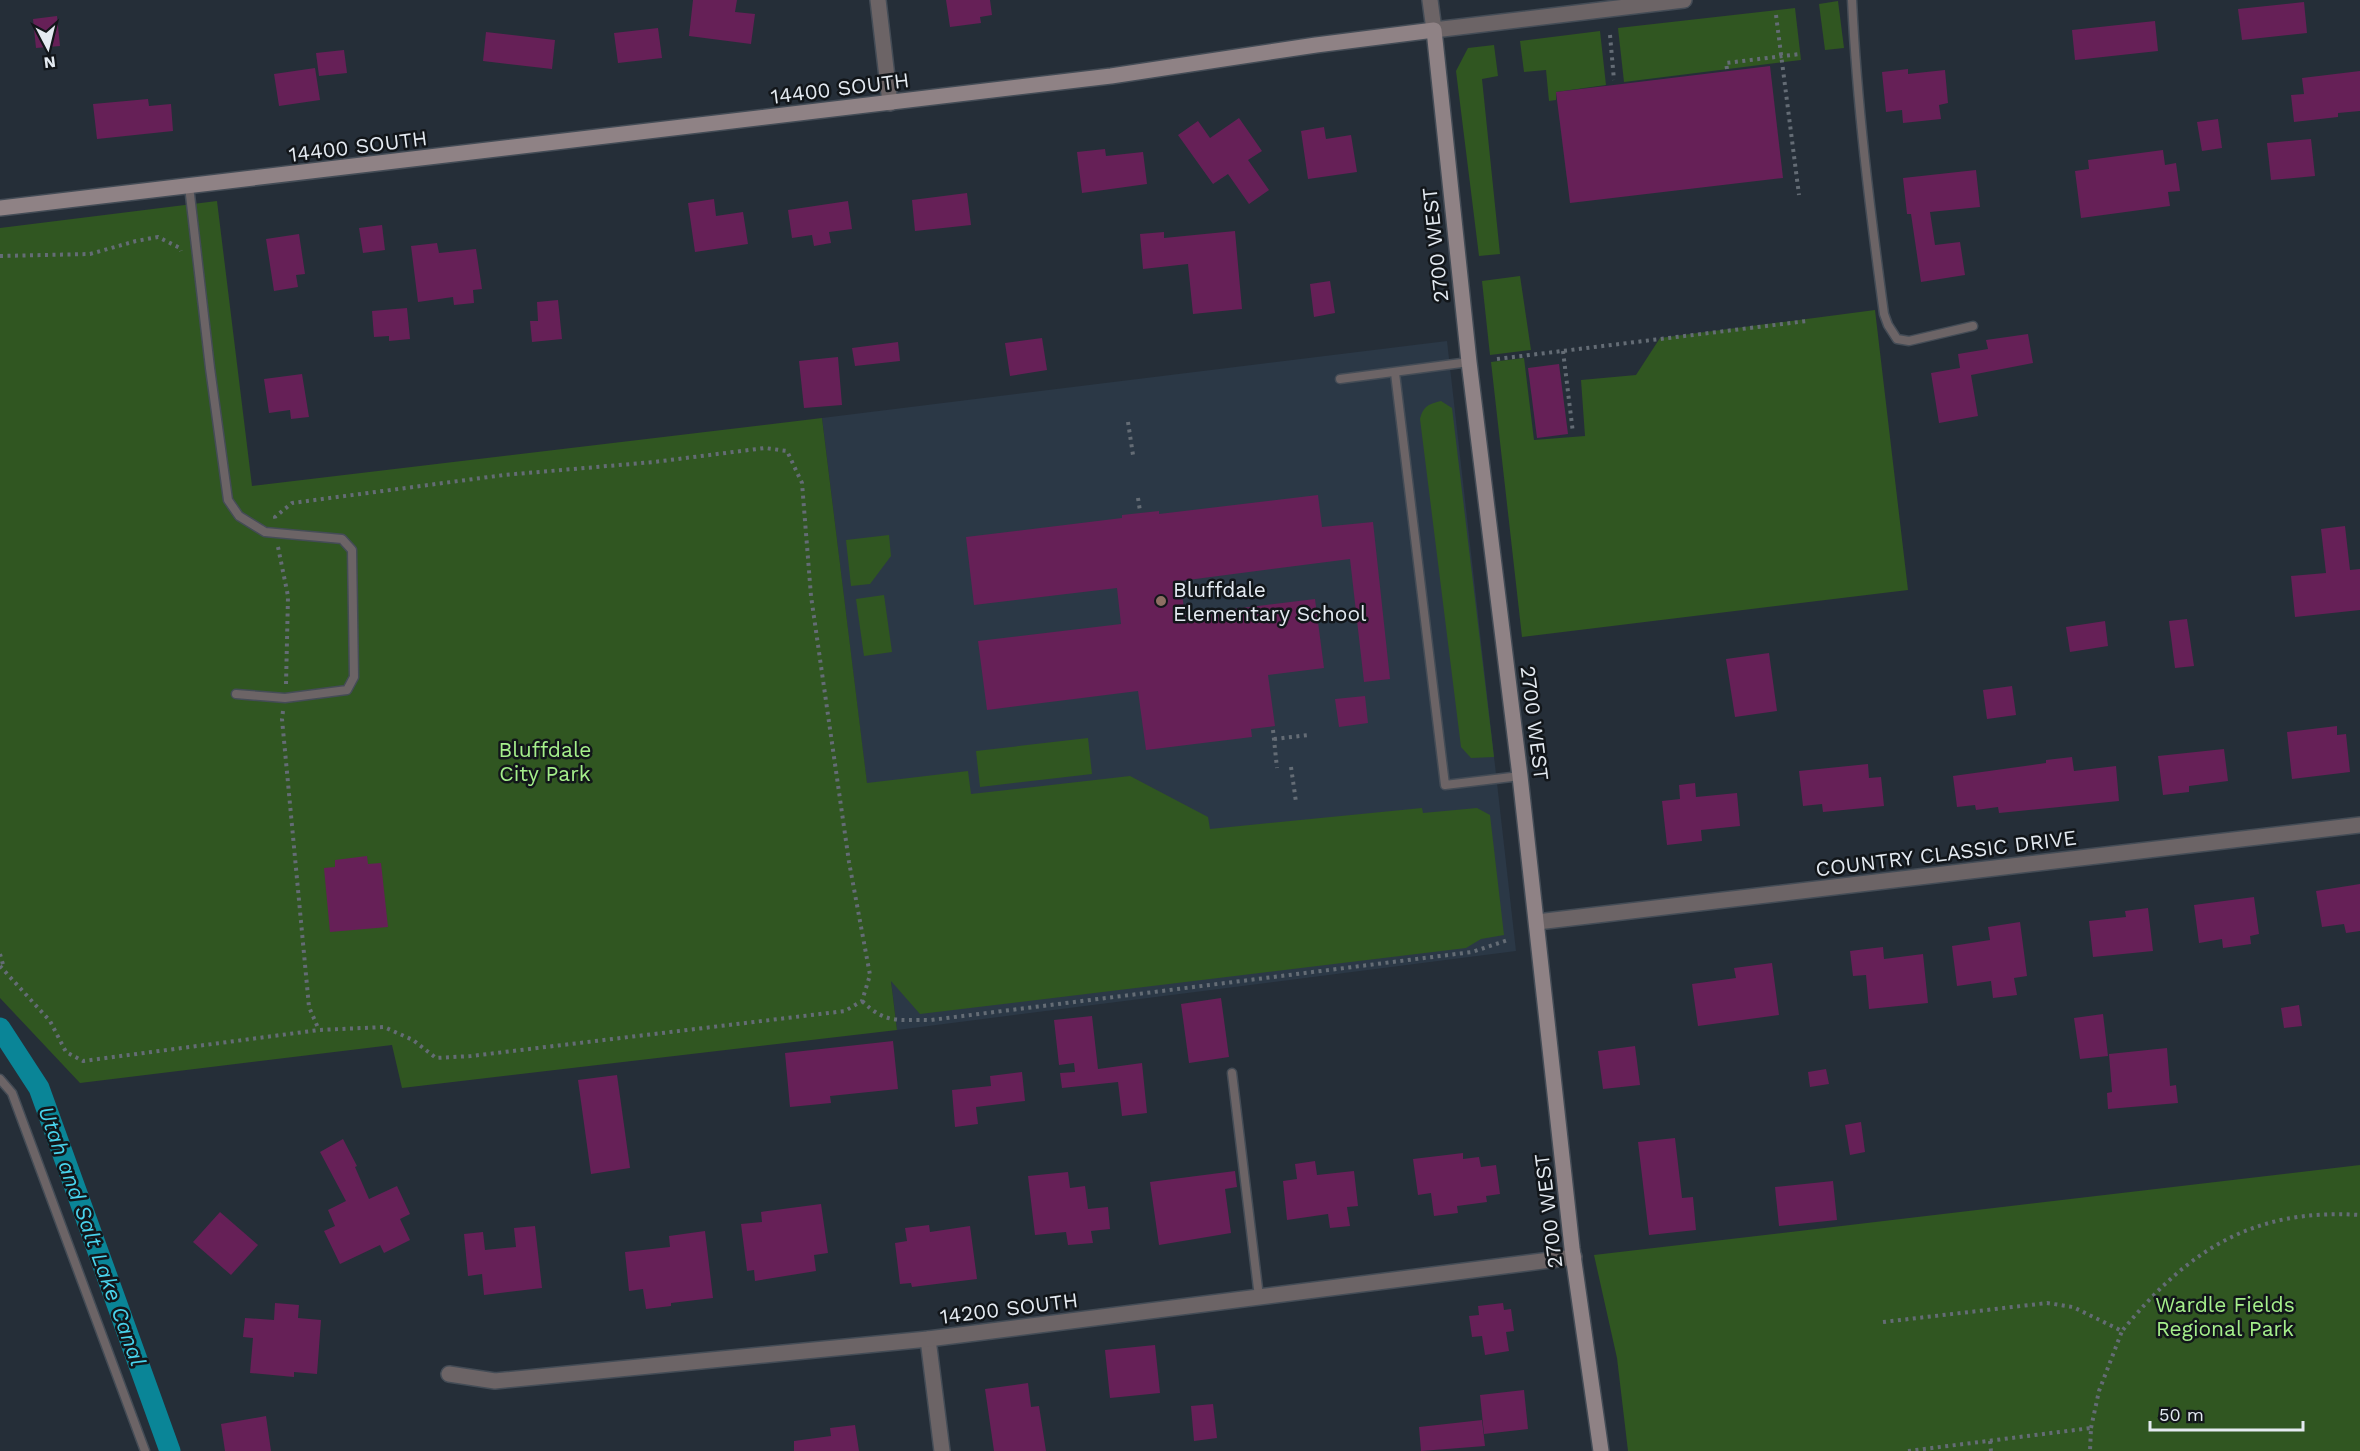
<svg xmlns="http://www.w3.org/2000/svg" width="2360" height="1451" font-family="'Work Sans',sans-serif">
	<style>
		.built { fill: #2b3846 }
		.green { fill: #305621 }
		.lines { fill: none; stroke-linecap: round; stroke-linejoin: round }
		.canal { stroke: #0a8597; stroke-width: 21 }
		.building { fill: #662057 }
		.service-casing { stroke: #444c56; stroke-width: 11 }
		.minor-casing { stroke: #444c56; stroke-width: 18 }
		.tertiary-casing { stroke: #444c56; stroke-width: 18 }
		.secondary-casing { stroke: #444c56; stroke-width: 18 }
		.path { stroke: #646c75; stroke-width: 4; stroke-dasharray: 3 4.5; stroke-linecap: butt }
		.service { stroke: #6c6466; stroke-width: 8 }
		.minor { stroke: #6c6466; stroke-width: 15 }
		.tertiary { stroke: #6c6466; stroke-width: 15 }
		.secondary { stroke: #8f8285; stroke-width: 15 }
		.education-dot { fill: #8d6e63; stroke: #12161a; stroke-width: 2 }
		.labels { text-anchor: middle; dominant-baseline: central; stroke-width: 5; stroke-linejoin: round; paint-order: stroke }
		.street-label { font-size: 21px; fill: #e4eaf1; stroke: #12161a }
		.poi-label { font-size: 21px; fill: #e4eaf1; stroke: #12161a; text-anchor: start }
		.park-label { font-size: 21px; fill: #a5ef8b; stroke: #12161a }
		.water-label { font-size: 22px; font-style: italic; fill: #4ad4ed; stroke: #12161a }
	</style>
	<rect width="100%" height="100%" fill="#252e38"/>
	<!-- built -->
	<path class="built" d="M1447 341 1516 951 897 1030 822 418Z"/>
	<!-- green -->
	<g class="green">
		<path d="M1838 1 1844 48 1825 50 1819 4Z"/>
		<path d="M1795 8 1801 60 1624 82 1618 28Z"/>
		<path d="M1600 31 1606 85 1556 92V100L1549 101 1546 70 1524 72 1520 41Z"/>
		<path d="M1494 45 1498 76 1482 79 1500 254 1479 256 1456 71 1468 48Z"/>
		<path d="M217 201 252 486 822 418 867 783 968 771 971 794 1130 776 1208 817 1210 829 1422 808 1423 813 1477 808 1490 815 1504 935 1481 939 1466 948 920 1014 891 981 897 1030 402 1088 392 1045 80 1083 0 998V228Z"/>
		<path d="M1520 276 1531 350 1490 355 1482 281Z"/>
		<path d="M1875 310 1908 590 1522 637 1491 362 1524 358 1534 440 1585 436 1581 380 1636 375 1660 338Z"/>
		<path d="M1441 401 1452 408 1494 757 1471 758 1461 747 1420 419C1423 406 1429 404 1441 401Z"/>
		<path d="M889 535 891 556 870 584 851 586 846 540Z"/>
		<path d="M884 595 892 652 864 656 856 599Z"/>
		<path d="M1088 738 1092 774 980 787 976 751Z"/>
		<path d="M2360 1165V1451H1628L1617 1358 1594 1255Z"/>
	</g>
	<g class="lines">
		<!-- canal -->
		<path class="canal" d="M0 1028 39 1088 170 1451"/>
	</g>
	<!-- building -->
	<g class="building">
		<path d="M693 0H737L735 12 755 14 751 44 689 36Z"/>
		<path d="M946 0H990L992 15 980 17 981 23 950 27Z"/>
		<path d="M2304 2 2307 33 2242 40 2238 9Z"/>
		<path d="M57 16 60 46 36 48 33 19Z"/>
		<path d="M2155 21 2158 51 2075 60 2072 30Z"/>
		<path d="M658 28 662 58 618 63 614 33Z"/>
		<path d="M486 32 555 40 552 69 483 61Z"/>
		<path d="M344 50 347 73 319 76 316 53Z"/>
		<path d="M1770 66 1783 178 1570 203 1556 92Z"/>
		<path d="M315 68 320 100 279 106 274 74Z"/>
		<path d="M1908 69V74L1945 70 1948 103 1939 105 1941 119 1903 123 1902 110 1886 112 1882 72Z"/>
		<path d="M2360 71V111L2338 113V117L2294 122 2291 95 2304 94 2302 78Z"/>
		<path d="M148 99 149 106 171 104 173 131 97 139 93 104Z"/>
		<path d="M1239 118 1262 151 1248 160 1269 190 1249 204 1228 174 1213 184 1178 135 1198 121 1210 138Z"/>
		<path d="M2218 119 2222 148 2202 151 2197 122Z"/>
		<path d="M1324 127 1326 139 1351 135 1357 172 1308 179 1301 131Z"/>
		<path d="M2311 139 2315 176 2271 180 2267 143Z"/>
		<path d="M1105 149 1106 156 1143 152 1147 184 1082 193 1077 152Z"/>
		<path d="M2163 150 2165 165 2176 163 2180 191 2168 192 2170 206 2081 218 2075 171 2089 169 2088 160Z"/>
		<path d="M1976 170 1980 207 1930 212 1935 245 1960 242 1965 275 1921 282 1911 214H1907L1903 178Z"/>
		<path d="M967 193 971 225 915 231 912 200Z"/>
		<path d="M714 199 716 216 743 212 748 244 695 252 688 203Z"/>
		<path d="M848 201 852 229 829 232 831 243 814 246 812 235 792 238 788 210Z"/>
		<path d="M382 225 385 250 363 253 359 228Z"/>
		<path d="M1235 231 1242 309 1193 314 1188 264 1143 269 1140 234 1164 232V238Z"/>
		<path d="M299 234 305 274 296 275 298 287 274 291 266 239Z"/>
		<path d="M437 243 439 253 476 249 482 289 473 290 474 303 454 305 453 297 418 302 411 246Z"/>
		<path d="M1330 281 1335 313 1314 317 1310 284Z"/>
		<path d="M558 300 562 339 532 342 530 321H538L537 302Z"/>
		<path d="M407 308 410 339 389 341V336L374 337 372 311Z"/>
		<path d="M2028 334 2033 363 1971 375 1978 416 1939 423 1931 373 1960 368 1958 354 1988 349 1986 340Z"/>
		<path d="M1042 338 1047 370 1010 376 1005 343Z"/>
		<path d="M898 342 900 361 855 366 852 348Z"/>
		<path d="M838 357 842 405 804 408 799 361Z"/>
		<path d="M1559 364 1568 434 1537 438 1528 368Z"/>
		<path d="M302 374 309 417 291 419 290 410 269 413 264 379Z"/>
		<path d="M1318 495 1322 527 1373 522 1390 679 1364 682 1350 559 1180 581 1185 615 1315 599 1324 668 1268 675 1275 726 1251 729 1252 737 1146 750 1138 691 987 710 978 641 1121 624 1117 588 974 605 966 537 1122 518V515L1159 511V514Z"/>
		<path d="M2345 526 2350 570 2360 569V610L2295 617 2291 576 2326 573 2321 529Z"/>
		<path d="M2187 619 2194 666 2175 668 2169 621Z"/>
		<path d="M2105 621 2108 646 2070 652 2066 627Z"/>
		<path d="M1769 653 1777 711 1735 717 1726 659Z"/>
		<path d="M2012 686 2016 715 1987 719 1983 690Z"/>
		<path d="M1365 696 1368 723 1339 727 1335 699Z"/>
		<path d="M2337 726V735L2346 734 2350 772 2292 779 2287 732Z"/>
		<path d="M2224 749 2228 781 2189 786V792L2163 795 2158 756Z"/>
		<path d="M2072 757 2074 771 2116 766 2119 801 1999 813 1998 807 1976 810 1975 805 1957 807 1953 776 2046 763V760Z"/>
		<path d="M1868 764 1869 778 1881 777 1884 806 1823 812 1822 804 1803 806 1799 771Z"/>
		<path d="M1695 783 1696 797 1737 793 1740 826 1701 830 1702 841 1667 845 1662 801 1680 799 1679 785Z"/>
		<path d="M367 856 368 864 381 863 388 927 330 932 324 868 335 867V860Z"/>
		<path d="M2360 884V931L2346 933 2344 924 2322 927 2316 891Z"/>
		<path d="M2254 897 2259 934 2250 936 2251 944 2223 948 2222 939 2199 943 2194 905Z"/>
		<path d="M2148 908 2153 951 2093 957 2089 921 2126 917 2125 911Z"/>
		<path d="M2020 922 2027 976 2014 978 2017 995 1993 998 1991 981 1957 986 1952 946 1990 940 1988 927Z"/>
		<path d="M1883 947 1884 959 1923 954 1928 1003 1869 1009 1866 975 1853 976 1850 951Z"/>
		<path d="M1772 963 1779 1015 1698 1026 1692 984 1736 978 1734 968Z"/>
		<path d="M1221 998 1229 1057 1189 1063 1181 1004Z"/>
		<path d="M2299 1005 2302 1026 2284 1028 2281 1008Z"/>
		<path d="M2103 1014 2108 1056 2080 1059 2074 1018Z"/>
		<path d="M1092 1016 1098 1069 1142 1063 1147 1113 1122 1116 1118 1082 1062 1088 1060 1073 1075 1072 1074 1063 1059 1065 1054 1020Z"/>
		<path d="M893 1041 898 1089 830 1096 831 1103 790 1107 785 1053Z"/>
		<path d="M1635 1046 1640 1085 1603 1089 1598 1051Z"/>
		<path d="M2167 1048 2170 1086 2176 1085 2178 1103 2108 1109 2107 1093 2112 1092 2109 1054Z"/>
		<path d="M1826 1069 1829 1084 1810 1087 1808 1072Z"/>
		<path d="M1022 1072 1025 1101 976 1107 978 1124 955 1127 952 1090 991 1086 990 1076Z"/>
		<path d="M617 1075 630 1168 591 1174 578 1080Z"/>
		<path d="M1861 1122 1865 1152 1850 1155 1845 1125Z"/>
		<path d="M1675 1138 1682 1198 1693 1197 1696 1230 1649 1235 1638 1142Z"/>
		<path d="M343 1139 357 1166 355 1167 369 1199 397 1186 410 1214 400 1219 410 1240 384 1253 380 1245 340 1264 324 1231 335 1226 328 1210 346 1201 320 1152Z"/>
		<path d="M1463 1153V1159L1479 1157 1481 1167 1496 1165 1500 1194 1486 1196 1487 1202 1457 1206 1458 1213 1434 1216 1431 1193 1418 1195 1413 1159Z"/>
		<path d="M1315 1161 1317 1175 1354 1171 1358 1206 1347 1207 1350 1226 1330 1228 1328 1214 1287 1220 1283 1181 1297 1179 1295 1164Z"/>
		<path d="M1235 1171 1237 1187 1225 1189 1231 1233 1159 1245 1150 1182Z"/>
		<path d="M1068 1172 1070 1188 1085 1186 1088 1209 1108 1207 1110 1229 1091 1231 1093 1243 1068 1245 1066 1232 1035 1235 1028 1176Z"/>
		<path d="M1833 1181 1837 1220 1779 1226 1775 1187Z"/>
		<path d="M821 1204 828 1253 814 1255 816 1271 755 1281 754 1270 747 1271 741 1224 762 1222 761 1212Z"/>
		<path d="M220 1212 258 1245 231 1275 193 1242Z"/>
		<path d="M929 1225 930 1232 970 1226 977 1279 912 1287 911 1283 900 1284 895 1243 907 1241 905 1228Z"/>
		<path d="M535 1226 542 1288 484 1295 482 1274 468 1276 464 1234 483 1232 485 1250 516 1247 514 1228Z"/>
		<path d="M705 1231 713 1298 671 1303V1306L646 1309 643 1289 629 1291 625 1252 670 1247 669 1236Z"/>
		<path d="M275 1303 299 1305 298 1318 321 1320 317 1374 294 1372V1377L250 1373 253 1338 243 1337 245 1318 274 1320Z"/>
		<path d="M1503 1303 1504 1310 1511 1309 1514 1331 1506 1332 1509 1351 1485 1355 1482 1336 1472 1337 1469 1316 1479 1315 1478 1306Z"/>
		<path d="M1155 1345 1160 1393 1110 1398 1105 1350Z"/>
		<path d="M1028 1383 1031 1407 1039 1406 1046 1451H994L985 1389Z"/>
		<path d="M1524 1390 1528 1429 1484 1434 1480 1395Z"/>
		<path d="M1213 1404 1217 1438 1194 1441 1191 1406Z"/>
		<path d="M266 1416 271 1451H225L221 1424Z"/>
		<path d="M1482 1420 1485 1446 1421 1451 1419 1427Z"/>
		<path d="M855 1425 859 1451H794V1441L831 1436 830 1428Z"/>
	</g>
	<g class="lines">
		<!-- service casing -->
		<g class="service-casing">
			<g id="service">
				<path d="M1852 0C1857 105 1870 210 1884 314L1888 325 1897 339 1909 341 1973 326"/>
				<path d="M189 186 210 368 228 500 239 516 265 532 342 539 352 550 354 677 347 690 285 698 236 694"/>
				<path d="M1395 373 1445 785 1520 776"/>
				<path d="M1340 379 1469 362"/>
				<path d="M1232 1073 1259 1297"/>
				<path d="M0 1079 12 1093 145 1451"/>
			</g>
		</g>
		<!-- minor casing -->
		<g class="minor-casing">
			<g id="minor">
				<path d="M878 0 890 103"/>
				<path d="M1537 922 2360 825"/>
				<path d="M928 1339 942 1451"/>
				<path d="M449 1374 495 1381 928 1339 1574 1257"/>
			</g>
		</g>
		<!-- tertiary casing -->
		<g class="tertiary-casing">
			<path id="tertiary" d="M1430 0 1434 30 1684 0"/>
		</g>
		<!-- secondary casing -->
		<g class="secondary-casing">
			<path id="secondary" d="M0 208 1111 76 1316 45 1434 30 1469 362 1520 776 1572 1248 1601 1451"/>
		</g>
		<!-- path -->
		<g class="path">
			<path d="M1776 15 1799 195"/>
			<path d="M1610 35 1614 80"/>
			<path d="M1727 69 1726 63 1800 54"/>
			<path d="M0 256 90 254 136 241 158 237 180 248 181 251"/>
			<path d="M1563 351 1573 433"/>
			<path d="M1497 359 1807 321"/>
			<path d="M1128 422 1133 455"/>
			<path d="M1138 498 1140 511"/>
			<path d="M278 547 288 596 286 685"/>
			<path d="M283 711 282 719 309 1007 319 1030"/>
			<path d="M1273 730 1277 768"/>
			<path d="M1274 739 1309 735"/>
			<path d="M1291 767 1296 802"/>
			<path d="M0 954 4 968"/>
			<path d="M0 966 50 1021 66 1052 83 1061 319 1030 384 1027 413 1040 436 1058 471 1056 845 1011 862 1001 870 975 849 862 811 596 802 483 787 451 765 448 654 462 504 475 292 503 275 517 276 521"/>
			<path d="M862 1001C887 1025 898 1019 931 1020L1472 952 1508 940"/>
			<path d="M1883 1322 2047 1303 2073 1307 2122 1331C2188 1250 2253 1208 2360 1215"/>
			<path d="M2091 1428 2099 1391 2122 1331"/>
			<path d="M1990 1441 1991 1451"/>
			<path d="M1908 1451 2091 1428 2090 1451"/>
		</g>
		<!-- service -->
		<use href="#service" class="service"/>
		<!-- minor -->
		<use href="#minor" class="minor"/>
		<!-- tertiary -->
		<use href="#tertiary" class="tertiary"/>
		<!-- secondary -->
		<use href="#secondary" class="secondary"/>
	</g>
	<!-- markers -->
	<circle class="education-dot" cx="1161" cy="601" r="6"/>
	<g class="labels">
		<!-- street labels -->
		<g class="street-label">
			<text transform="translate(840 88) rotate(-7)">14400 SOUTH</text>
			<text transform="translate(358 146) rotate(-7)">14400 SOUTH</text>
			<text transform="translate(1435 245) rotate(-96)">2700 WEST</text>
			<text transform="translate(1535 723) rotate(83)">2700 WEST</text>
			<text transform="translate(1946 853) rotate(-7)">COUNTRY CLASSIC DRIVE</text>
			<text transform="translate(1548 1211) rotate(-97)">2700 WEST</text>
			<text transform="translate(1009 1308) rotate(-7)">14200 SOUTH</text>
		</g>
		<!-- poi labels -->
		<g class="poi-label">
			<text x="1173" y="589">Bluffdale<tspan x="1173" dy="24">Elementary School</tspan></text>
		</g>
		<!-- park labels -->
		<g class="park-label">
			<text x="545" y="749">Bluffdale<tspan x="545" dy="24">City Park</tspan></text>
			<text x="2225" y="1304">Wardle Fields<tspan x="2225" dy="24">Regional Park</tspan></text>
		</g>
		<!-- water labels -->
		<g class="water-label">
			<text transform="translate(92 1236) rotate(70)">Utah and Salt Lake Canal</text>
		</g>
	</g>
	<!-- north arrow -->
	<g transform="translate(48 48) rotate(173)" stroke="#12161a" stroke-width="4.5" paint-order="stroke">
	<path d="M0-4.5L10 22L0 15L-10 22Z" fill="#e4eaf1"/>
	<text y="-9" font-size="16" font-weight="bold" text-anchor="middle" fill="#e4eaf1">N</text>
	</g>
	<!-- scale -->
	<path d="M2150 1421v9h153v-9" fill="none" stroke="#e4eaf1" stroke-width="3"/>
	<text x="2159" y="1421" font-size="18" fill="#e4eaf1" stroke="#12161a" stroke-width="4.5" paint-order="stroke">50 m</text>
</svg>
